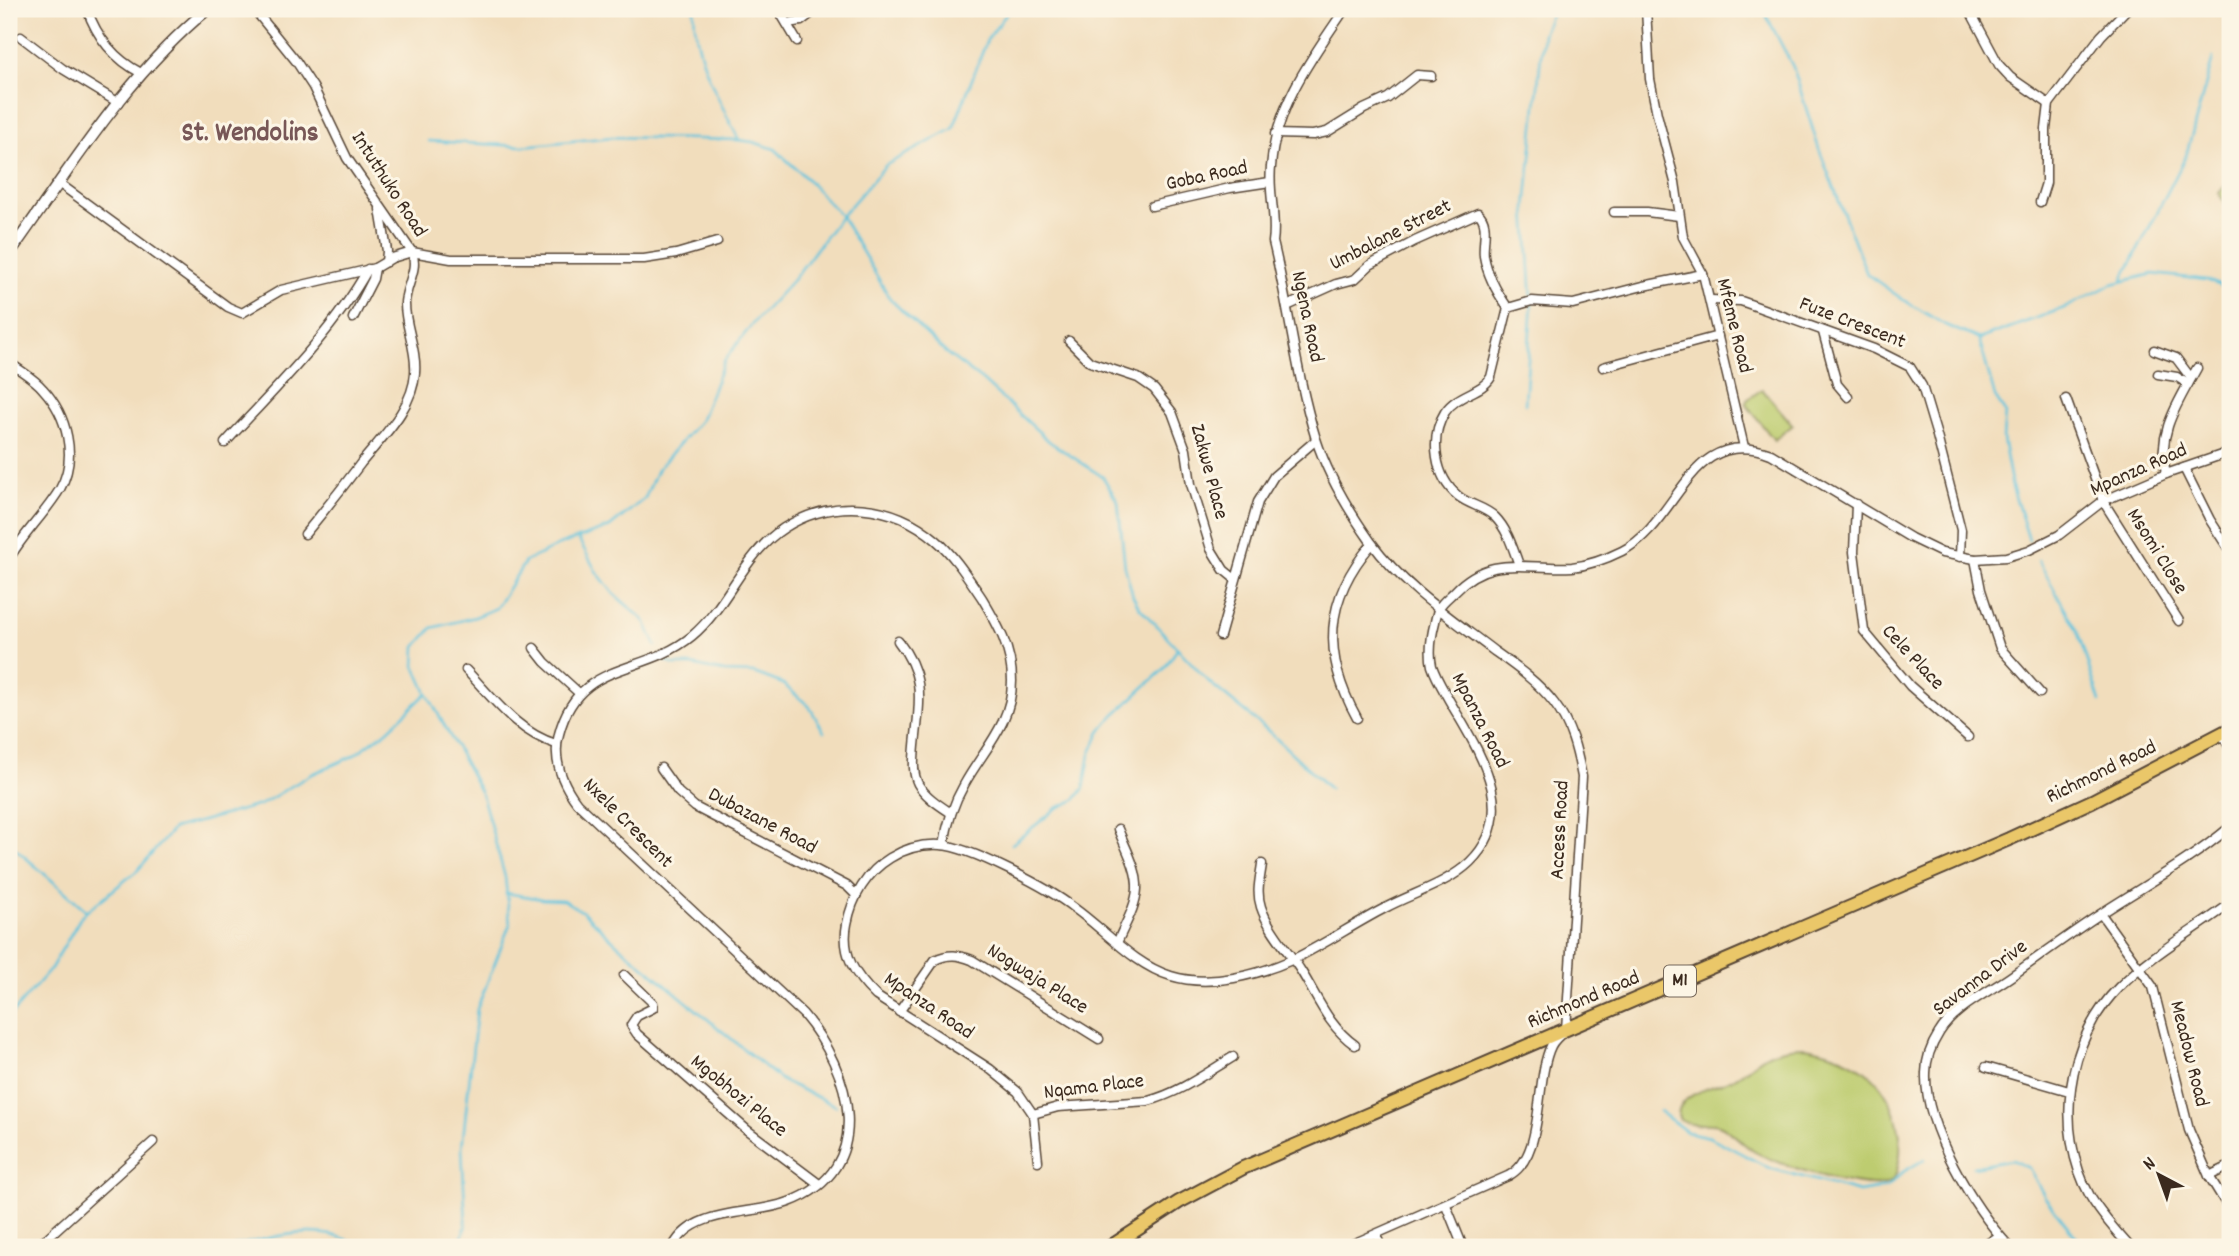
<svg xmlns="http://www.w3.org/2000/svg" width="2239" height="1256" font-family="Dekko,sans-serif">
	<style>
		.grass { fill: #bdcc6f; stroke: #7c7b46; stroke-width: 2 }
		.cemetery { fill: url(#cemetery-stones); stroke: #7c7b46; stroke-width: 2 }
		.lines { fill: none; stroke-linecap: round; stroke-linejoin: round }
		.stream { stroke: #5fc3dd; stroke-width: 2.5 }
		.minor-casing { stroke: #564536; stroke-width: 11 }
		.tertiary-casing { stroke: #564536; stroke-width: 13 }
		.trunk-casing { stroke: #564536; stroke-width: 16 }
		.minor { stroke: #fff; stroke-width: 8 }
		.tertiary { stroke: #fff; stroke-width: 10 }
		.trunk { stroke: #eac769; stroke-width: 12 }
		.labels { text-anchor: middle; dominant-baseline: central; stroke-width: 6; stroke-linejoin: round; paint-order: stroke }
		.shield { fill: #fcf5e5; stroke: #75675a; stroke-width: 2 }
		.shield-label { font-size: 19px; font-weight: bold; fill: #3b2a1e }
		.street-label { font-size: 21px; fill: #3b2a1e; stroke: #fcf5e5 }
		.district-label { font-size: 28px; font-weight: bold; fill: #785757; stroke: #fcf5e5 }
	</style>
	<defs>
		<pattern id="cemetery-stones" width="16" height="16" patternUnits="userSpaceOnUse" patternTransform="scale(1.75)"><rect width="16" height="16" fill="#bdcc6f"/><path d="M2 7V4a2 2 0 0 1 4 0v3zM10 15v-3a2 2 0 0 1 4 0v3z" fill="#a3af60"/></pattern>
	</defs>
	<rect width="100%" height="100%" fill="#fcf5e5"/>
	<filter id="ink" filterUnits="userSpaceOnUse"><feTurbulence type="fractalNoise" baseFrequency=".0143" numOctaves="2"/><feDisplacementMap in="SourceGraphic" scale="14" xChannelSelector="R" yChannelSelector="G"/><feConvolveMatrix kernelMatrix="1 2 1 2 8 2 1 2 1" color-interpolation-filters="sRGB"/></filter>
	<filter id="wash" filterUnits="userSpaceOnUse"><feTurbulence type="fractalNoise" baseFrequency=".00686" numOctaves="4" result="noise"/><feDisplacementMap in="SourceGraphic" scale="28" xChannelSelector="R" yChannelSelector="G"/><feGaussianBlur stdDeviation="1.57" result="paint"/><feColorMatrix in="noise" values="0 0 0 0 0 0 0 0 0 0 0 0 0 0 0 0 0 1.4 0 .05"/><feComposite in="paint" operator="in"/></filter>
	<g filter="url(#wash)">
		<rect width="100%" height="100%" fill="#f1ddbc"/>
		<!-- grass -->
		<g class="grass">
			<path d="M1762 389 1793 425 1774 440 1746 404 1747 400Z"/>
			<path d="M1806 1047C1828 1051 1851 1058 1869 1074 1893 1094 1906 1135 1898 1166 1897 1172 1895 1180 1888 1183 1867 1193 1776 1164 1755 1152 1743 1145 1732 1131 1721 1126 1708 1120 1694 1129 1680 1120L1678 1115C1680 1091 1719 1087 1736 1077 1749 1070 1758 1057 1773 1052 1784 1048 1795 1047 1806 1047Z"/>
		</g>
		<!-- cemetery -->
		<path class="cemetery" d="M2230 180V213L2219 193Z"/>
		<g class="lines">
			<!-- stream -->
			<g class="stream">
				<path d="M694 9C694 57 718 98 739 140"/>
				<path d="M1763 9 1793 67 1819 149 1867 274 1902 299 1945 325 1979 339 2067 307 2112 284 2153 274 2207 280 2230 290"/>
				<path d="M428 141 522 146 612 137 739 140 753 142 775 149 807 179 841 216 891 300 946 353 982 380 1050 442 1103 477 1118 502 1125 567 1133 596 1139 607 1210 683 1266 729 1330 789"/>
				<path d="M2122 281 2186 156 2213 58"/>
				<path d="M1979 339 1995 397 2005 412 2003 439 2012 487 2029 540"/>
				<path d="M1525 404 1532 301 1526 208 1543 34 1553 9"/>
				<path d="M579 540 596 571 614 594 645 621 656 646"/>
				<path d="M2038 560 2077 630 2100 702"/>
				<path d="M666 661 674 665H692L724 672 754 673 783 684 809 706 824 732"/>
				<path d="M428 695 482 795 505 877 510 924 477 1009 462 1148 466 1225 458 1247"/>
				<path d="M9 843 87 911"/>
				<path d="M1012 844 1057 808 1075 800 1084 788 1090 755 1100 732 1114 715 1163 670 1178 648"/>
				<path d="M506 893 542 899 563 900 583 912 617 944 781 1080 836 1106"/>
				<path d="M9 1017 50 970 82 915 138 870 173 829 260 805 310 775 353 756 387 731 427 693 415 666 416 647 432 628 475 617 496 608 525 562 559 545 610 527 645 498 657 470 701 419 724 361 754 322 793 280 838 220 886 165 953 129 987 40 1010 9"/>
				<path d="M1659 1111 1687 1132 1710 1137 1769 1168 1859 1192 1887 1187 1903 1172 1925 1159"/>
				<path d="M1973 1167 2012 1160 2029 1168 2046 1199 2084 1247"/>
				<path d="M233 1247C273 1236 323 1222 361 1247"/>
			</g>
		</g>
	</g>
	<g filter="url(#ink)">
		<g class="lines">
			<!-- minor casing -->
			<g class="minor-casing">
				<g id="minor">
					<path d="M87 9C97 38 114 59 141 73"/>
					<path d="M254 9 296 61 313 87 347 158 412 252C419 270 405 286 405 304 405 327 417 349 415 373 413 408 383 436 361 463 343 487 324 511 305 534"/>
					<path d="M778 9 797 41"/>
					<path d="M1345 9C1312 57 1275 107 1271 167 1268 193 1277 217 1273 242 1289 307 1296 375 1316 439 1328 476 1349 511 1371 542 1404 587 1451 618 1494 651 1515 666 1538 682 1554 703 1571 725 1577 750 1582 777L1566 1030C1561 1034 1554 1040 1551 1046 1534 1081 1546 1157 1508 1176L1346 1247"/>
					<path d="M1646 9 1650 79 1657 114 1675 182 1683 237 1703 274 1744 447"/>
					<path d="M1969 9 1999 65 2010 77 2049 104"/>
					<path d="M787 23 801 21 817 9"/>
					<path d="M21 37 63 69 119 103"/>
					<path d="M1275 134 1313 135 1327 132 1364 109 1388 98 1417 75 1431 76"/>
					<path d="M60 184 228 307 242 313 281 290 375 268 392 258 412 252 451 259H644L676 254 717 242"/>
					<path d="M2040 202 2046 183V129L2049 104 2101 36 2127 9"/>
					<path d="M1152 206 1230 188 1270 182"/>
					<path d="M380 209 387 251 386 262"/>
					<path d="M1614 212H1647L1679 216"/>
					<path d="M1710 300 1741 301 1755 306 1874 349 1910 367 1922 386 1937 436 1961 530 1960 557"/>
					<path d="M1287 306 1336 284 1355 279 1370 265 1415 241 1478 213C1490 223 1482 242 1484 256 1487 274 1498 294 1508 308"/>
					<path d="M353 318 373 279 375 268"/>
					<path d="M1823 332 1837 384 1848 397"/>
					<path d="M1069 341 1090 362 1138 378 1154 389 1172 412 1186 450 1191 484 1211 549 1224 570 1235 579"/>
					<path d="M2154 350 2176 358 2191 378"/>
					<path d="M9 362C20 371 34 378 43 389 67 415 78 457 60 489 45 514 23 534 9 559"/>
					<path d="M1603 367 1718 336"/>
					<path d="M2158 374 2177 377 2188 384"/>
					<path d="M2066 399 2103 501 2179 621"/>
					<path d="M225 443C274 390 333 332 368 269"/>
					<path d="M2184 468 2210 520 2230 551"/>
					<path d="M2166 474C2156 433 2178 403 2197 368"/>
					<path d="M1856 504 1854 552 1864 631 1910 686 1968 737"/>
					<path d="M1975 559 1981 590 2000 648 2040 693"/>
					<path d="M1519 565C1513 549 1508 530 1495 517 1485 507 1469 505 1458 496 1435 477 1429 438 1445 412 1458 393 1482 393 1491 377L1508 308 1532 301 1573 304 1643 286 1703 274"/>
					<path d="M1220 636 1258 502 1274 476 1316 440"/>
					<path d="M898 641C927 678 919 702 915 746 914 759 912 772 918 784 925 796 939 805 951 813"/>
					<path d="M534 648 545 662 579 693"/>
					<path d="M466 670C493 698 518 733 556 744"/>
					<path d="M1357 718C1322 655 1324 599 1372 544"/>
					<path d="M2222 734 2230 748"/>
					<path d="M661 768 678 792 695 807 847 886 856 895"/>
					<path d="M1262 864C1260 879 1256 892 1261 907 1269 931 1288 950 1301 971 1318 998 1328 1026 1355 1045"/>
					<path d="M2101 914 2153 987 2189 1130 2209 1176 2230 1210"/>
					<path d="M1117 943C1124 926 1136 907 1137 889 1138 869 1125 847 1118 829"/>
					<path d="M624 975 653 1003V1008L637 1016 631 1025 637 1034 747 1130 819 1184"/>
					<path d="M899 1012 935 960C949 953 959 955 972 960L1099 1039"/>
					<path d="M1986 1067 2069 1091"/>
					<path d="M1033 1114 1058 1107 1148 1101C1179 1093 1205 1074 1233 1057"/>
					<path d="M1038 1161 1033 1114 1018 1092 990 1069 876 996C855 976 841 954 847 924 852 897 867 872 890 858 906 848 922 844 940 845 969 846 1050 889 1074 908 1105 930 1134 965 1171 976 1210 988 1258 975 1294 959 1325 944 1354 924 1385 908 1413 893 1447 884 1470 862 1522 811 1477 749 1449 700 1443 689 1436 678 1432 666 1429 652 1431 637 1435 622 1435 621 1438 609 1439 608 1442 602 1449 597 1454 592 1491 553 1526 570 1572 567 1590 565 1606 559 1622 551 1679 523 1689 423 1771 454L1911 538 1942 553 1975 559 2006 557 2029 550 2059 535 2103 501 2166 474 2230 452"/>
					<path d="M2209 1176 2230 1166"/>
					<path d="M1446 1205 1463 1247"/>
					<path d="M1376 1235 1381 1247"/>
					<path d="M37 1247 153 1142"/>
					<path d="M673 1247C693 1207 752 1216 789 1202 879 1169 851 1070 803 1014L577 803C562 783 552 760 559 734 578 659 642 677 692 636 729 605 743 554 784 528 833 497 893 503 936 540 954 555 969 579 982 598 998 625 1012 649 1012 681 1012 724 983 750 964 785 953 804 947 824 944 845"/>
					<path d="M1982 1247 1999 1236"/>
					<path d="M2010 1247C1974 1209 1924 1127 1926 1073 1926 1059 1932 1044 1939 1033 1954 1008 1987 993 2010 977 2040 956 2071 933 2102 913 2145 885 2191 860 2230 827"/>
					<path d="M2130 1247C2116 1231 2101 1215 2090 1196 2054 1131 2066 1040 2119 987 2151 955 2193 931 2230 904"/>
				</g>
			</g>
			<!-- tertiary casing -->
			<g class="tertiary-casing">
				<path id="tertiary" d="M9 254C70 169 126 76 208 9"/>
			</g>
			<!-- trunk casing -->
			<g class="trunk-casing">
				<path id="trunk" d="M1110 1247 1179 1202 1243 1168 2009 839 2092 801 2230 729"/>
			</g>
			<!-- minor -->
			<use href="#minor" class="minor"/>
			<!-- tertiary -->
			<use href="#tertiary" class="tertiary"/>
			<!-- trunk -->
			<use href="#trunk" class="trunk"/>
		</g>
	</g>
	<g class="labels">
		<!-- shield labels -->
		<rect class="shield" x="1664" y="965.5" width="32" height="31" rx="5"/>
		<g class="shield-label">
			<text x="1680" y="981">M1</text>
		</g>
		<!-- street labels -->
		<g class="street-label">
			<text transform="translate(1207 177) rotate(-12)">Goba Road</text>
			<text transform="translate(388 185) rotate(57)">Intuthuko Road</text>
			<text transform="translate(1391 236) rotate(-27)">Umbalane Street</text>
			<text transform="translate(1306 317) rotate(78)">Ngena Road</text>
			<text transform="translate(1852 324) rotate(21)">Fuze Crescent</text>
			<text transform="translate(1733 326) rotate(76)">Mfeme Road</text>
			<text transform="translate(2139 471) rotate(-24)">Mpanza Road</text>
			<text transform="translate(1208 472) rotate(75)">Zakwe Place</text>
			<text transform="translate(2156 552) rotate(58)">Msomi Close</text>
			<text transform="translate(1912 658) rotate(47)">Cele Place</text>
			<text transform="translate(1479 721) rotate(63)">Mpanza Road</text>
			<text transform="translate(2102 773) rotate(-26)">Richmond Road</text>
			<text transform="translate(762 822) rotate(28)">Dubazane Road</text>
			<text transform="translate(627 824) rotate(45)">Nxele Crescent</text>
			<text transform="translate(1561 830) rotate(-87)">Access Road</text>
			<text transform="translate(1981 979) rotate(-37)">Savanna Drive</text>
			<text transform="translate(1037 980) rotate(32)">Nogwaja Place</text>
			<text transform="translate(1584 1001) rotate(-23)">Richmond Road</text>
			<text transform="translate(928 1007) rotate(34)">Mpanza Road</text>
			<text transform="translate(2188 1054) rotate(76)">Meadow Road</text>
			<text transform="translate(1094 1088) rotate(-7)">Nqama Place</text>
			<text transform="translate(738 1097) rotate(39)">Mgobhozi Place</text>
		</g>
		<!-- district labels -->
		<g class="district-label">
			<text x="250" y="135">St. Wendolins</text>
		</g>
	</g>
	<!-- margin -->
	<rect width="2239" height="1256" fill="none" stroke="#fcf5e5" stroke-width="35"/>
	<!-- north arrow -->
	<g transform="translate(2159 1175) rotate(319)" stroke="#fcf5e5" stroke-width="5" paint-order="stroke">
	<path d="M0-5L12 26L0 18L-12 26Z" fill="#3b2a1e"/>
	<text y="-10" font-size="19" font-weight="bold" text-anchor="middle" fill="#3b2a1e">N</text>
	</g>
</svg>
